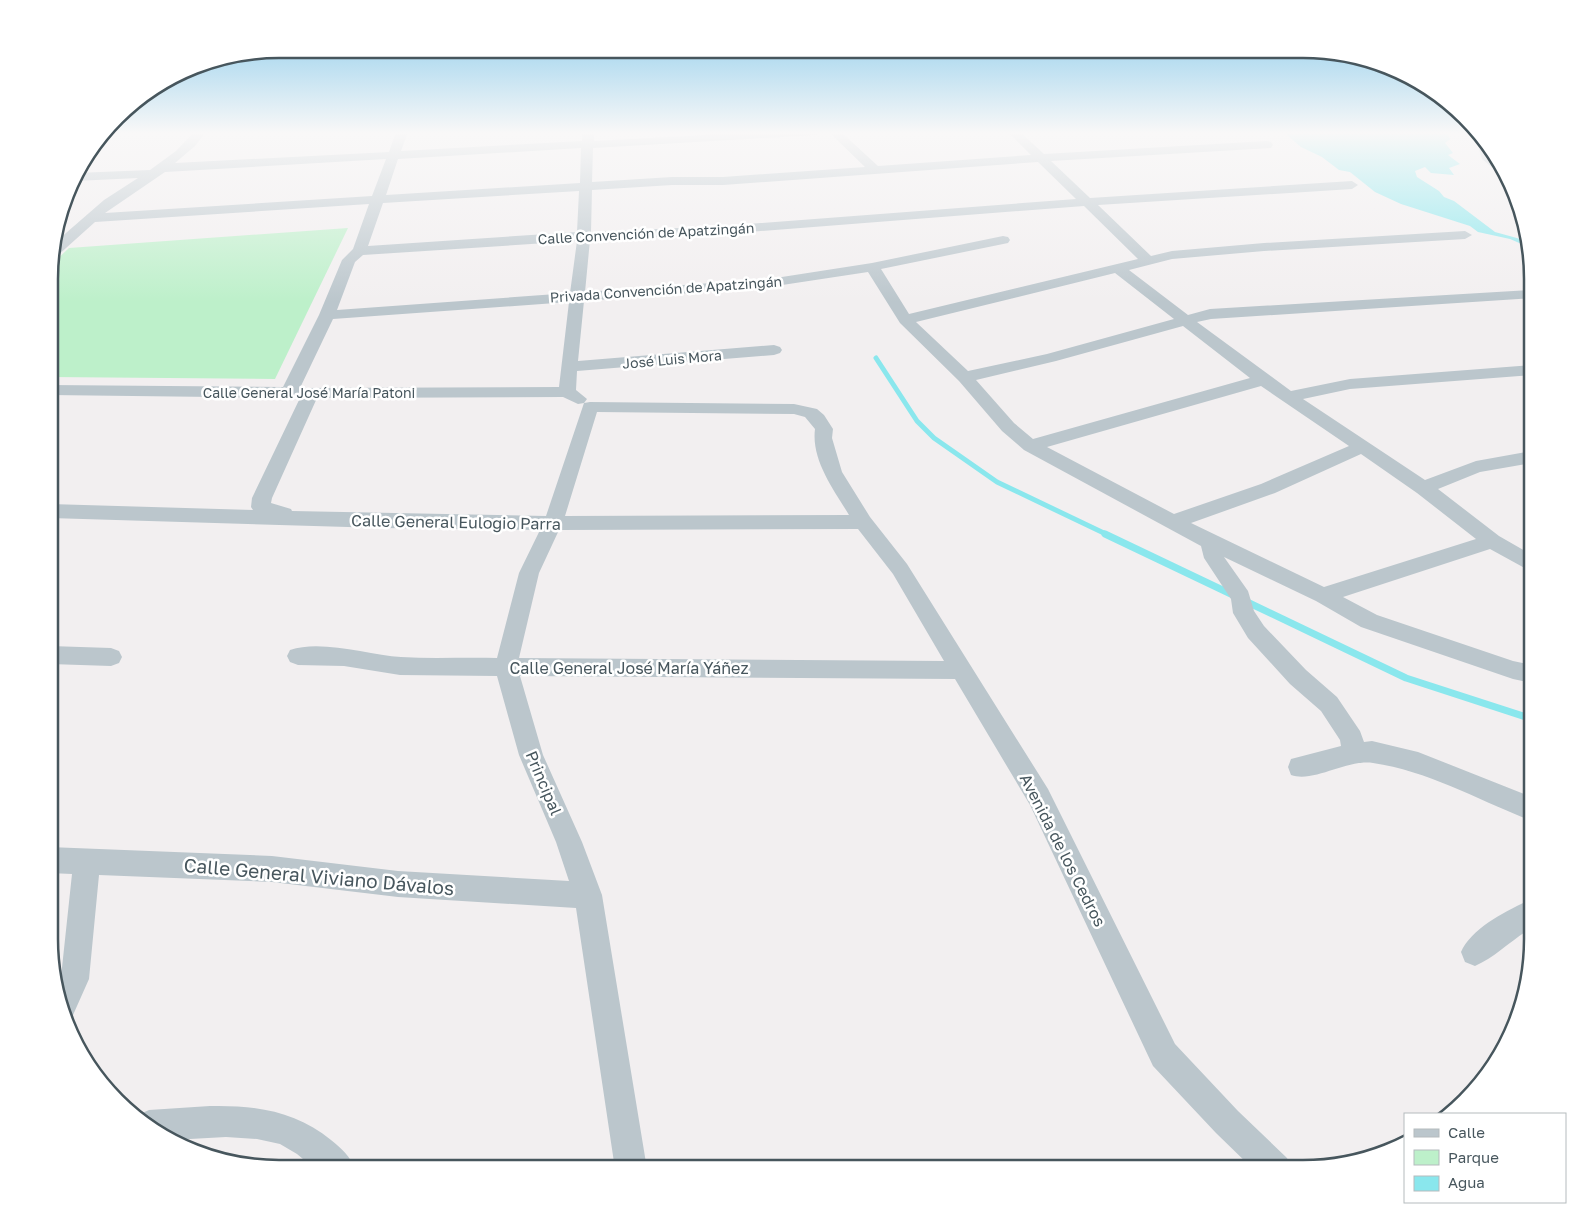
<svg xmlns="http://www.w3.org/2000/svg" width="1581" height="1218" font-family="'Golos Text',sans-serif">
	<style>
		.green { fill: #bdf0ca }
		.water { fill: #8ae7ed }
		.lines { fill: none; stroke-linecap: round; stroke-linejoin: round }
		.stream-far1 { stroke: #8ae7ed; stroke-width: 5 }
		.stream { stroke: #8ae7ed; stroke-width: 7 }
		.street { fill: #bbc6cc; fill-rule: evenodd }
		.labels { text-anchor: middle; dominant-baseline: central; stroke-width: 5; stroke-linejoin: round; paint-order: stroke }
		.far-street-label { font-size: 14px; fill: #47565d; stroke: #fff }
		.street-label { font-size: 16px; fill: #47565d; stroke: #fff }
		.near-street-label { font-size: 19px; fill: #47565d; stroke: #fff }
		.rim { fill: none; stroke: #47565d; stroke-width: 2.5 }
	</style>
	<rect width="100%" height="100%" fill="#f2eff0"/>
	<!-- green -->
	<path class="green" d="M348 228 275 379 50 377 51 265 69 248Z"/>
	<!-- water -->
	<path class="water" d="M1297 132H1447L1450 139 1445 143 1453 153 1448 155 1460 164 1449 168 1454 175 1431 173 1425 167 1415 171 1417 177 1439 191 1444 197 1454 201 1495 232 1524 240V245L1510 239 1478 232 1470 226 1401 204 1375 192 1350 172 1339 170 1322 157 1301 147 1287 135V133Z"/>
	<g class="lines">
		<!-- stream-far1 -->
		<path class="stream-far1" d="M876 358 917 421 934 438 997 482 1108 535"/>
		<!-- stream -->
		<g class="stream">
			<path d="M1105 534 1233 595"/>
			<path d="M1245 601 1406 678 1532 719"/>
		</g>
		<!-- street -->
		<g class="street">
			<path d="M106 132H113L111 134 103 135Z"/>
			<path d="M194 132H206L195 146 175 163 389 152 396 132H408L401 151 582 141V132H594V141L760 132H822L816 135 593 148 592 182 672 177H723L865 167 829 132H841L878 166 1031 155 1008 132H1020L1044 154 1267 141 1271 142 1273 145 1271 148 1051 161 1090 198 1352 181 1358 185 1352 189 1098 205 1151 256 1172 251 1264 243 1465 231 1472 235 1465 239 1264 251 1172 259 1129 270 1188 315 1210 309 1532 290V298L1211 319 1197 322 1291 391 1350 379 1532 365V375L1350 389 1303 399 1425 480 1476 461 1532 451V463L1480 472 1438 489 1499 536 1532 555V572L1490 549 1343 597 1377 615 1513 661 1532 665V683L1513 679 1361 627 1316 601 1224 557 1248 591 1254 611 1264 626 1306 670 1337 697 1360 731 1364 742 1372 741 1418 752 1532 797V821C1480 801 1429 771 1373 763 1347 759 1314 783 1291 775L1288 767 1291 759 1341 746 1340 740 1321 711 1290 684 1248 638 1233 613 1231 599 1204 558 1201 546 1024 450 1002 431 959 381 900 323 868 272 769 287 584 301 578 361 774 345 780 347 782 350 780 353 774 355 577 371 576 390 587 399 584 403 578 404 563 397 317 398 272 498 271 503 291 509 292 511 546 516 584 403 590 402 794 404 817 409 824 415 833 429 832 438 842 472 870 517 907 564 1048 789 1175 1044 1238 1111 1287 1158 1292 1169H1253L1216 1133 1153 1066 1030 805 955 679 520 676 543 755 582 842 602 895 647 1169H615L576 908 398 897 272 882 99 875 89 979 73 1015 66 1018 57 985 61 977 72 874 49 873V847L272 856 398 871 569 881 556 842 519 755 497 676 400 675 344 666 298 665 290 662 287 656 290 650C321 639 369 655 401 657 433 659 465 657 497 658L519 573 540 530 382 528 50 518V504L253 510 251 507 252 498 300 398 50 395V385L283 387 319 315 342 260 353 249 369 204 95 222 56 257 51 258V246L104 200 138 178 75 181 76 173 150 170 176 151ZM581 148 580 183 386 195 398 159ZM386 159 372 196 105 213 165 172ZM1038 162 1076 199 722 226 591 232 592 190 672 185H723ZM579 191 577 232 368 246 383 203ZM1084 206 1138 259 909 314 881 269 1008 243 1010 240 1008 237 1003 236 872 263 769 279 585 292 590 240 722 234ZM577 241 570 293 337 310 355 262 363 255ZM1115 273 1174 319 1047 354 968 371 916 322ZM569 302 559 387 300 388 333 319ZM1183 326 1250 378 1033 439 1014 423 976 380 1056 361ZM1261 386 1349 446 1261 484 1174 514 1047 447ZM597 412 794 414 805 417 815 429C811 460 834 490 849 515L565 516ZM1361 454 1417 493 1476 539 1324 587 1191 523 1275 493ZM858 529 893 574 944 661 519 658 539 573 559 530Z"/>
			<path d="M1479 140H1480L1507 175H1501L1482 159 1477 143Z"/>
			<path d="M50 646 111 648 119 651 122 657 119 663 111 666 50 664Z"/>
			<path d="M1532 899V928C1512 939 1496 957 1475 966L1465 962 1461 952C1471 928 1509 909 1532 899Z"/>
			<path d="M210 1106C254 1105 296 1111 331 1140 342 1149 350 1156 355 1169H315L297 1154 280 1144 257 1139 226 1137 172 1140 136 1118 138 1115 149 1110Z"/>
		</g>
	</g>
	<!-- sky -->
	<linearGradient id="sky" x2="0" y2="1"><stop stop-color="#82c8ea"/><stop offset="0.44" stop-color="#f9f8f8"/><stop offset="1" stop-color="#f9f8f8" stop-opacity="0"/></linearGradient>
	<rect width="1581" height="302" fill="url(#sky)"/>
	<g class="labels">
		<!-- far-street labels -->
		<g class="far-street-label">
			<text transform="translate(646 233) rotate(-3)">Calle Convención de Apatzingán</text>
			<text transform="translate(666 289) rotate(-4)">Privada Convención de Apatzingán</text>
			<text transform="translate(672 359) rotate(-5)">José Luis Mora</text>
			<text x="309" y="392">Calle General José María Patoni</text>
		</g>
		<!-- street labels -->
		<g class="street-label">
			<text transform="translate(456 522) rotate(1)">Calle General Eulogio Parra</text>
			<text x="629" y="668">Calle General José María Yáñez</text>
			<text transform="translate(544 783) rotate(67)">Principal</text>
			<text transform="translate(1063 850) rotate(63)">Avenida de los Cedros</text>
		</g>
		<!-- near-street labels -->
		<g class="near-street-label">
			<text transform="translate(319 876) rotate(5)">Calle General Viviano Dávalos</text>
		</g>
	</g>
	<!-- crop -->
	<path d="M0 0H1581V1218H0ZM279 58H1303A221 221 0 0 1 1524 279V939A221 221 0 0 1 1303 1160H279A221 221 0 0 1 58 939V279A221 221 0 0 1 279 58Z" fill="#fff" fill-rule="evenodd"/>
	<path class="rim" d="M279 58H1303A221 221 0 0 1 1524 279V939A221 221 0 0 1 1303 1160H279A221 221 0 0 1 58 939V279A221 221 0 0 1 279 58Z"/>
	<!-- legend -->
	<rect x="1404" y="1113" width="162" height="90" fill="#ffffff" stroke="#b5bbbe"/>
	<rect x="1414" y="1129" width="25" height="8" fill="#bbc6cc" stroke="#b5bbbe"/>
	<text x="1448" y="1138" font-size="15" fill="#47565d">Calle</text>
	<rect x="1414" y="1150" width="25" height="15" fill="#bdf0ca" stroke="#b5bbbe"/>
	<text x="1448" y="1163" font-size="15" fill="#47565d">Parque</text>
	<rect x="1414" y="1176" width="25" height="15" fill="#8ae7ed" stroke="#b5bbbe"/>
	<text x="1448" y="1188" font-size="15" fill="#47565d">Agua</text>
</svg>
